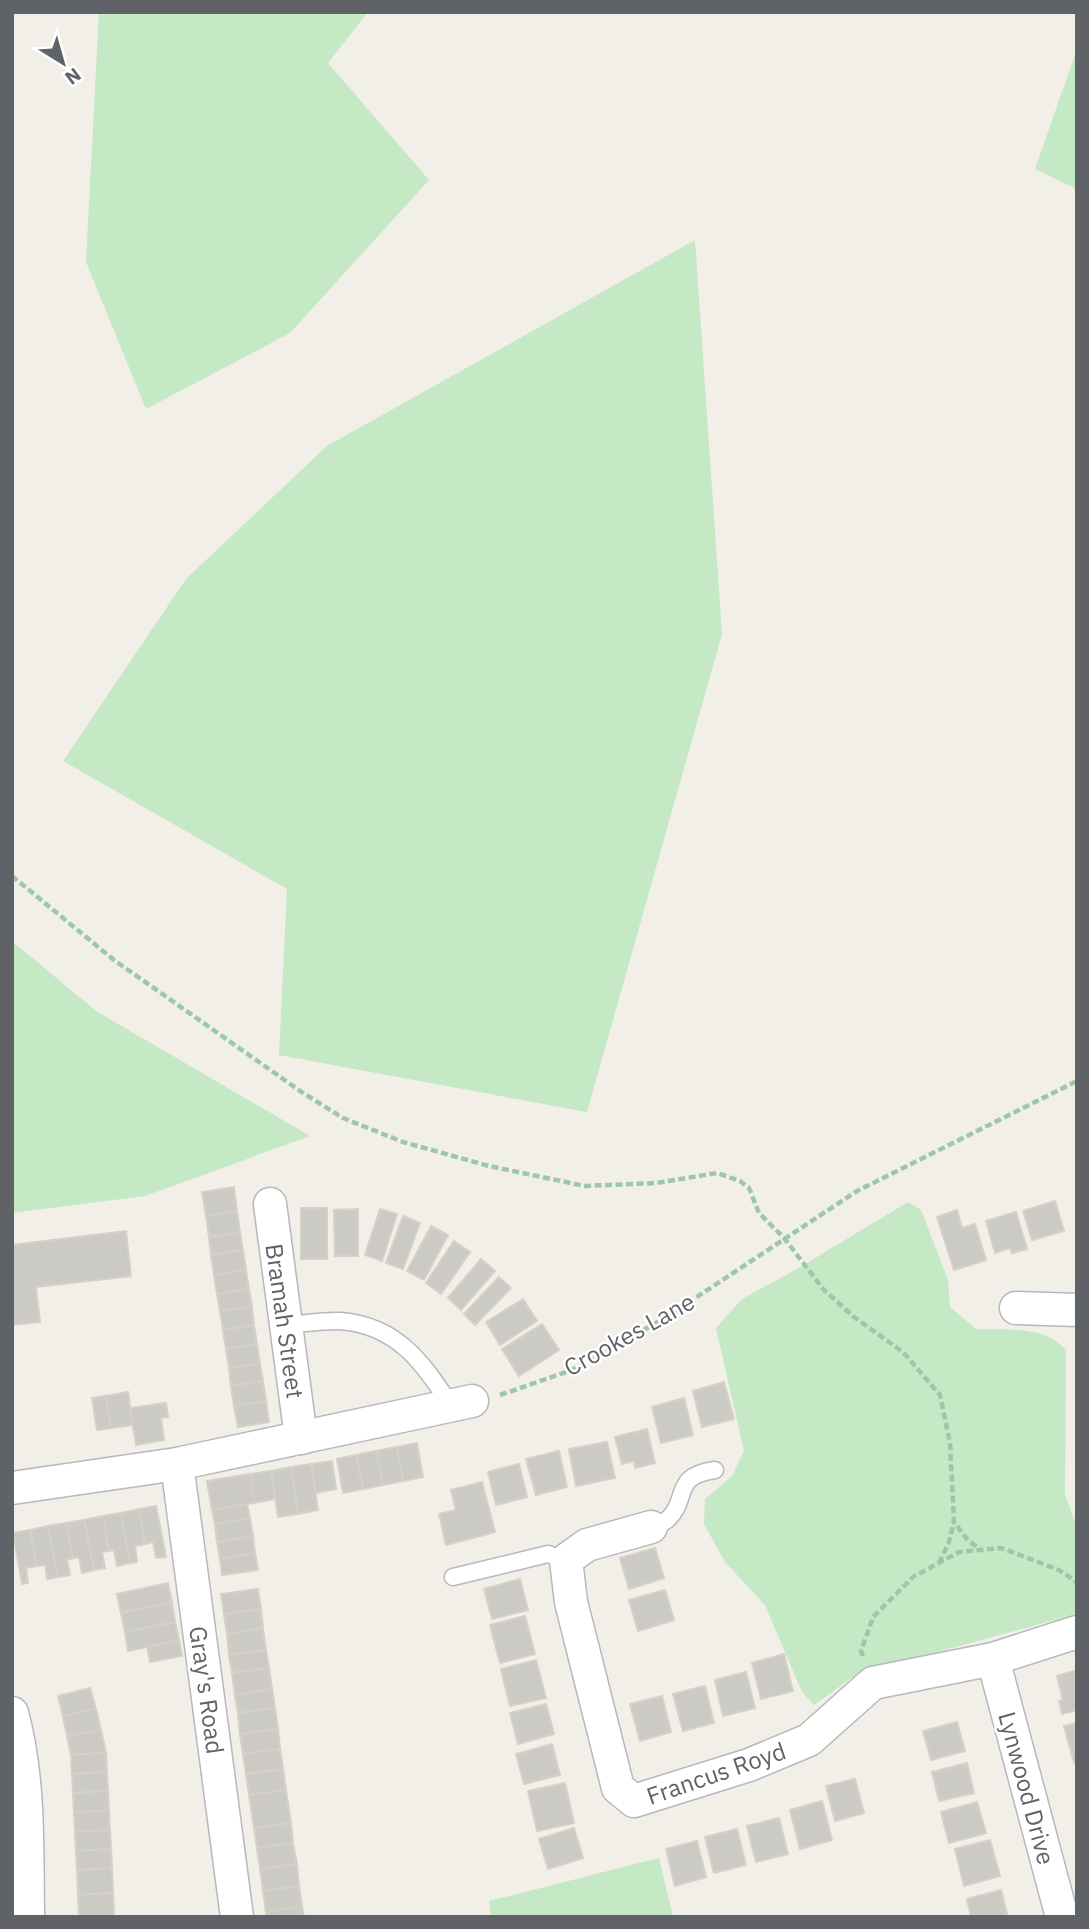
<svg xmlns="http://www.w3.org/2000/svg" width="1089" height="1929" font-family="'IBM Plex Sans',sans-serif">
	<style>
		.green { fill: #c5e8c5 }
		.building { fill: #cccac5; stroke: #d6d1c6; stroke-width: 2 }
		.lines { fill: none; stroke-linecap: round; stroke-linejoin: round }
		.lane-casing { stroke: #b5b8bc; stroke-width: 19 }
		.street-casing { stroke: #b5b8bc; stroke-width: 35 }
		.path { stroke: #9cc7a9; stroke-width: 4.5; stroke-dasharray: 7 3.5; stroke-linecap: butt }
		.lane { stroke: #fff; stroke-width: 16 }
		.street { stroke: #fff; stroke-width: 32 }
		.labels { text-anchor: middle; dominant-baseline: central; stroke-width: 5; stroke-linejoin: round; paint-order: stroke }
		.street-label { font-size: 24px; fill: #5f6368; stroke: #fff }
	</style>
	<rect width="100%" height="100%" fill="#f1efe8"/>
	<!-- green -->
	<g class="green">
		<path d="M99 12H368L328 63 429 180 290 333 146 409 86 262Z"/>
		<path d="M1077 49V189L1035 169Z"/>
		<path d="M695 240 722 634 587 1112 279 1055 287 889 63 761 186 579 327 446Z"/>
		<path d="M12 941 96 1011 310 1136 145 1196 12 1213Z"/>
		<path d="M908 1202 921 1210 948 1280 950 1307 976 1329C1007 1330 1045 1325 1066 1350L1065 1494 1077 1528V1614L857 1674 814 1705 802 1692 765 1605 725 1562 704 1524 705 1499 732 1476 744 1451 716 1328 742 1299 797 1269Z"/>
		<path d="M659 1858 673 1917H491L489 1901Z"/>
	</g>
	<!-- building -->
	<g class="building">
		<path d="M234 1187 237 1211 206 1216 202 1192Z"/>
		<path d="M1055 1201 1064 1231 1032 1240 1023 1211Z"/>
		<rect x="301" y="1208" width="26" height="51"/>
		<path d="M358 1209V1256H335L334 1210Z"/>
		<path d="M380 1209 397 1214 382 1261 365 1255Z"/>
		<path d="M957 1210 962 1228 975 1224 986 1260 954 1270 937 1217Z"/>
		<path d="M237 1211 240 1233 209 1237 206 1216Z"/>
		<path d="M1016 1212 1027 1249 1012 1253 1010 1248 995 1253 986 1221Z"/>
		<path d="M403 1216 420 1223 403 1269 386 1263Z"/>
		<path d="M431 1226 448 1235 424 1280 407 1271Z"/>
		<path d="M126 1231 131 1276 36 1287 40 1322 12 1325V1245Z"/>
		<path d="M240 1233 243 1250 211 1255 209 1237Z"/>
		<path d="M454 1241 470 1252 441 1294 426 1283Z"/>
		<path d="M243 1250 246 1270 214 1275 211 1255Z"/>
		<path d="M481 1259 495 1271 461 1310 448 1298Z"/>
		<path d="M246 1270 249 1289 217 1294 214 1275Z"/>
		<path d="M499 1277 511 1288 475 1325 464 1314Z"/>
		<path d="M249 1289 252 1307 220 1311 217 1294Z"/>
		<path d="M523 1299 537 1321 500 1345 486 1322Z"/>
		<path d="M252 1307 254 1325 223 1330 220 1311Z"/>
		<path d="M542 1324 559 1350 519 1376 502 1349Z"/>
		<path d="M254 1325 257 1344 226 1349 223 1330Z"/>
		<path d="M257 1344 260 1364 229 1368 226 1349Z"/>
		<path d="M260 1364 263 1381 231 1386 229 1368Z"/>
		<path d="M263 1381 266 1401 234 1406 231 1386Z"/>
		<path d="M724 1382 734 1419 702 1427 693 1391Z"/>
		<path d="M128 1392 133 1425 111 1428 106 1396Z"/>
		<path d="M106 1396 111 1428 97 1430 92 1398Z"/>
		<path d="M684 1398 693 1435 661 1443 652 1407Z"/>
		<path d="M266 1401 269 1422 238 1427 234 1406Z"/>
		<path d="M166 1403 168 1417 161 1418 164 1440 136 1445 130 1408Z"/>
		<path d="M647 1429 655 1463 635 1468 634 1461 622 1464 615 1437Z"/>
		<path d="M607 1442 615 1478 576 1486 569 1449Z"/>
		<path d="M417 1443 423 1477 403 1481 397 1447Z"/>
		<path d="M397 1447 403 1481 383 1485 376 1451Z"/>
		<path d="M376 1451 383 1485 363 1489 356 1455Z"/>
		<path d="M559 1451 567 1487 536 1495 526 1459Z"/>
		<path d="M356 1455 363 1489 343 1493 337 1459Z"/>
		<path d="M332 1461 336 1489 316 1493 311 1464Z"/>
		<path d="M311 1464 318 1510 298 1514 291 1467Z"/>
		<path d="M519 1464 527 1497 496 1505 488 1472Z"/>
		<path d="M291 1467 298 1514 278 1517 271 1471Z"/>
		<path d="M271 1471 275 1499 254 1503 250 1474Z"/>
		<path d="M250 1474 254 1503 212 1510 207 1481Z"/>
		<path d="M482 1482 495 1532 446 1545 439 1514 456 1510 451 1490Z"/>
		<path d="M247 1504 250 1518 215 1524 212 1510Z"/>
		<path d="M156 1506 166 1557 156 1558 153 1542 145 1544 139 1509Z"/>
		<path d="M139 1509 145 1544 135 1546 137 1562 130 1563 121 1513Z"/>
		<path d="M121 1513 130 1563 117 1566 114 1550 109 1551 103 1516Z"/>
		<path d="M103 1516 109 1551 102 1552 105 1568 94 1570 84 1520Z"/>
		<path d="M250 1518 253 1536 217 1542 215 1524Z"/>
		<path d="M84 1520 94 1570 82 1573 79 1557 73 1558 66 1523Z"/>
		<path d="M66 1523 73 1558 67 1560 70 1575 58 1577 48 1526Z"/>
		<path d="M48 1526 58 1577 47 1579 45 1565 37 1566 30 1530Z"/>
		<path d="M30 1530 37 1566 26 1568 28 1583 22 1584 13 1533Z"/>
		<path d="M253 1536 255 1553 220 1559 217 1542Z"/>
		<path d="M655 1548 664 1578 629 1589 620 1558Z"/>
		<path d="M255 1553 258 1570 222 1575 220 1559Z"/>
		<path d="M520 1579 528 1610 492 1619 484 1589Z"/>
		<path d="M168 1583 172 1602 121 1613 117 1594Z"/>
		<path d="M258 1589 261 1609 224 1614 221 1594Z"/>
		<path d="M665 1590 674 1620 638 1631 629 1600Z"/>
		<path d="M172 1602 175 1622 125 1632 121 1613Z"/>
		<path d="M261 1609 263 1628 227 1634 224 1614Z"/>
		<path d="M525 1616 535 1654 500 1663 490 1625Z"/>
		<path d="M175 1622 179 1640 128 1651 125 1632Z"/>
		<path d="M263 1628 266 1650 229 1655 227 1634Z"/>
		<path d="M179 1640 182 1656 150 1662 147 1647Z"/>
		<path d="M266 1650 269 1668 232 1673 229 1655Z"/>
		<path d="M784 1654 793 1691 761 1699 752 1663Z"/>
		<path d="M536 1660 546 1698 510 1706 501 1669Z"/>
		<path d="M269 1668 272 1689 235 1695 232 1673Z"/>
		<path d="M1077 1670V1710L1062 1714 1059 1701 1063 1700 1057 1676Z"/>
		<path d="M746 1672 755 1708 723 1716 715 1680Z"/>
		<path d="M705 1686 714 1723 683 1731 673 1694Z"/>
		<path d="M90 1688 96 1709 63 1716 58 1696Z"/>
		<path d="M272 1689 275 1708 238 1713 235 1695Z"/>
		<path d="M662 1696 671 1732 640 1741 630 1704Z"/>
		<path d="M546 1704 554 1734 518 1744 510 1713Z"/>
		<path d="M275 1708 278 1729 240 1734 238 1713Z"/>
		<path d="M96 1709 101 1730 67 1736 63 1716Z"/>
		<path d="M957 1722 965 1751 931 1760 923 1731Z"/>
		<path d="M1077 1723V1763H1074L1064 1726Z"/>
		<path d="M278 1729 280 1749 243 1754 240 1734Z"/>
		<path d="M101 1730 106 1753 71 1755 67 1736Z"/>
		<path d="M552 1744 560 1775 524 1784 516 1754Z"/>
		<path d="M280 1749 283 1769 246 1774 243 1754Z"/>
		<path d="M106 1753 107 1772 72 1774 71 1755Z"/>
		<path d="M967 1763 974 1793 939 1801 932 1772Z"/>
		<path d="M283 1769 286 1790 249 1795 246 1774Z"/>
		<path d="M107 1772 108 1791 73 1793 72 1774Z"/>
		<path d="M855 1779 864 1813 835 1821 826 1786Z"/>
		<path d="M565 1783 574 1823 537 1831 528 1791Z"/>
		<path d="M286 1790 291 1823 254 1828 249 1795Z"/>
		<path d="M108 1791 109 1811 74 1812 73 1793Z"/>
		<path d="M822 1801 832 1840 800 1849 790 1810Z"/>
		<path d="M977 1802 986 1833 949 1843 941 1812Z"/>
		<path d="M109 1811 110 1830 75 1832 74 1812Z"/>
		<path d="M779 1818 788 1854 756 1862 747 1826Z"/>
		<path d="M291 1823 293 1843 257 1848 254 1828Z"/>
		<path d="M574 1828 583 1858 548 1869 539 1839Z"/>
		<path d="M737 1829 746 1865 714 1873 705 1837Z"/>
		<path d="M110 1830 111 1849 76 1851 75 1832Z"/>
		<path d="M990 1840 1000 1876 964 1886 955 1849Z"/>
		<path d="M697 1841 706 1877 675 1886 666 1849Z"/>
		<path d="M293 1843 297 1864 260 1869 257 1848Z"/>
		<path d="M111 1849 112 1868 77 1870 76 1851Z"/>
		<path d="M297 1864 299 1886 263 1891 260 1869Z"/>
		<path d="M112 1868 113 1893 78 1895 77 1870Z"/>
		<path d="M299 1886 302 1906 266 1912 263 1891Z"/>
		<path d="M1001 1890 1008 1917H971L967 1899Z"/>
		<path d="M113 1893 114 1917H79L78 1895Z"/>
		<path d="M302 1906 304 1917H266V1912Z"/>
	</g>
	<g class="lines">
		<!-- lane casing -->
		<g class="lane-casing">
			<g id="lane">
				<path d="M286 1325C303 1324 323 1320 340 1321 396 1325 423 1362 451 1406"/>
				<path d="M651 1527C656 1525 663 1523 667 1520 690 1499 671 1476 715 1470"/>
				<path d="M453 1577 548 1554 566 1560"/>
			</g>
		</g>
		<!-- street casing -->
		<g class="street-casing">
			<g id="street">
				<path d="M270 1204 301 1438"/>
				<path d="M1016 1308 1077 1310"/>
				<path d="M177 1464 237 1917"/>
				<path d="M12 1488 177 1464 472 1401"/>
				<path d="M651 1527 587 1545 566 1560 571 1602 618 1788 634 1801 749 1765 809 1740 873 1683 993 1659 1077 1632"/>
				<path d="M993 1659 1062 1917"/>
				<path d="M12 1713C30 1780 27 1849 28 1917"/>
			</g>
		</g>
		<!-- path -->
		<g class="path">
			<path d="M12 876 114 960 303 1093 343 1118 403 1142 489 1166 585 1186 656 1183 717 1173 740 1181 749 1188 759 1213 784 1238 824 1290 854 1317 903 1352 940 1395 950 1443 954 1522 966 1538 980 1550"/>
			<path d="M500 1395 572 1370 665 1318 857 1191 1077 1081"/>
			<path d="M939 1563 949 1542 954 1522"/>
			<path d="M863 1656 861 1651 873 1617 913 1577 959 1552 1001 1548 1059 1570 1077 1582"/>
		</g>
		<!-- lane -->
		<use href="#lane" class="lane"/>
		<!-- street -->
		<use href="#street" class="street"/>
	</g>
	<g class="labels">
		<!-- street labels -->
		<g class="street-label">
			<text transform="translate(285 1321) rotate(82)">Bramah Street</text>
			<text transform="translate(629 1334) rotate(-29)">Crookes Lane</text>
			<text transform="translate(207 1690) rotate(82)">Gray's Road</text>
			<text transform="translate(716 1773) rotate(-19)">Francus Royd</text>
			<text transform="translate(1027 1788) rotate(75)">Lynwood Drive</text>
		</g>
	</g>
	<!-- border -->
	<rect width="1089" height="1929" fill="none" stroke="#5f6368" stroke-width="28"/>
	<!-- north arrow -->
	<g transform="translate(63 63) rotate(143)" stroke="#ffffff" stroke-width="5" paint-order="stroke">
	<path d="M0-5L12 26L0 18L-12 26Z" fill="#5f6368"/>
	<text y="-10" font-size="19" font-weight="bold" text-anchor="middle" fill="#5f6368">N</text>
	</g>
</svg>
